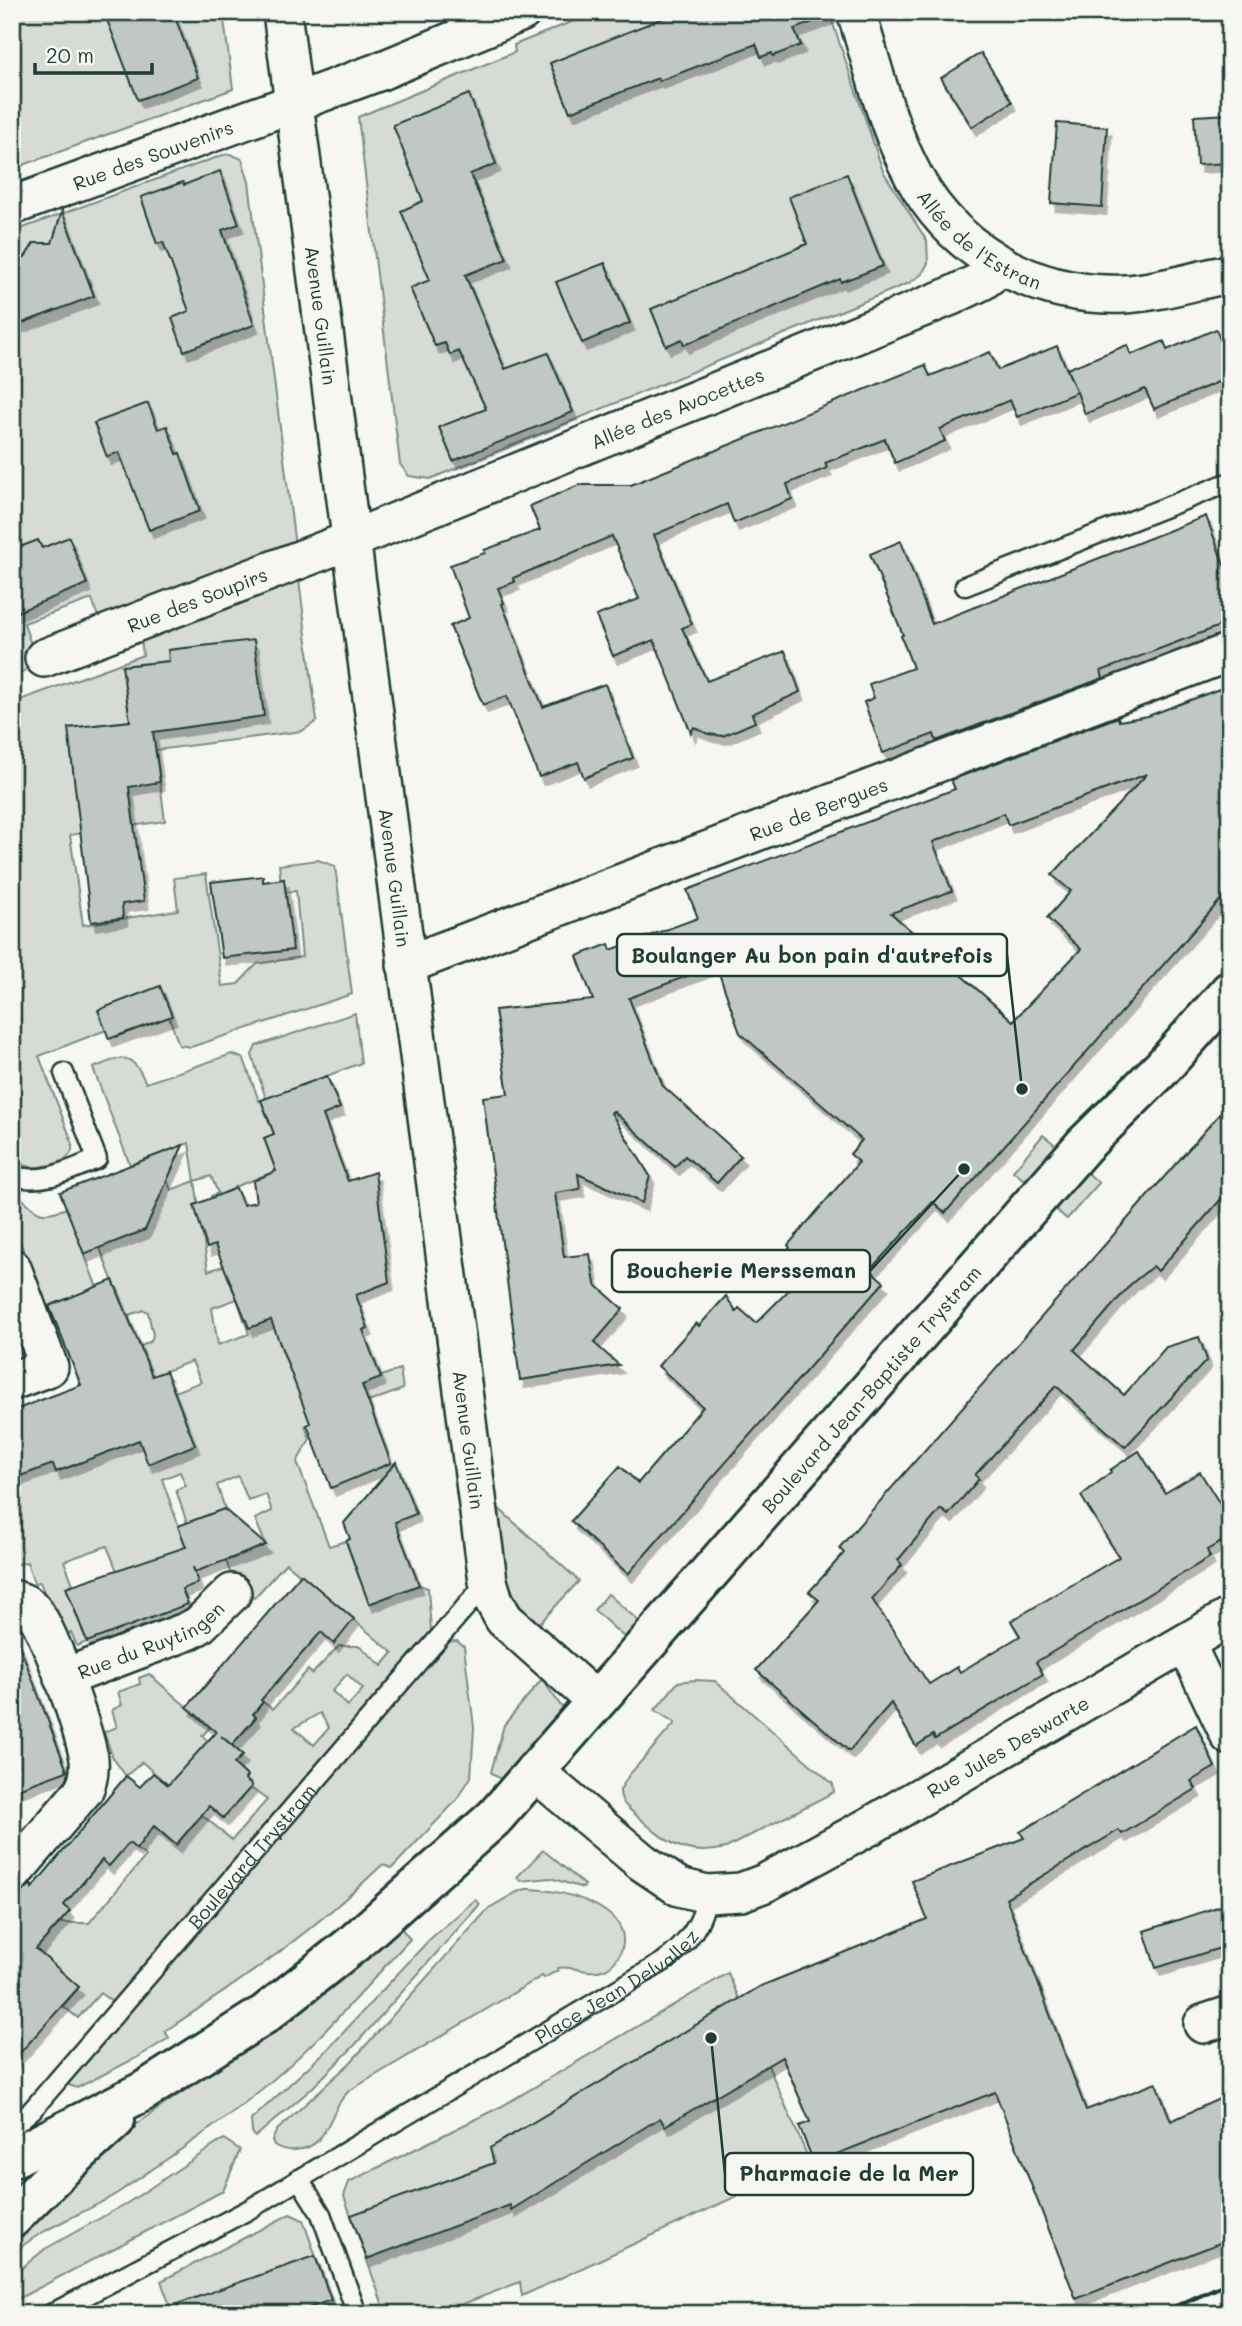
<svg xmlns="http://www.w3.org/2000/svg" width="1242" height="2326" font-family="Mali,sans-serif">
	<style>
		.green { fill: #d6dbd6; stroke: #7a8c85; stroke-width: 2; fill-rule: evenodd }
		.building { fill: #c1c8c3; stroke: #1f3d34; stroke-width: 2; fill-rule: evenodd; filter: url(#shadow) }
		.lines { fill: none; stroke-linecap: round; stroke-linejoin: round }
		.service-casing { stroke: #1f3d34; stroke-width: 23 }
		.minor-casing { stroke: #1f3d34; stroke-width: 42 }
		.tertiary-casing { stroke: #1f3d34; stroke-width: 44 }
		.service { stroke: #f6f6f2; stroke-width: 18 }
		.minor { stroke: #f6f6f2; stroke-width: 37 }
		.tertiary { stroke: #f6f6f2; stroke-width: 38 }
		.rail { stroke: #1f3d34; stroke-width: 5 }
		.labels { text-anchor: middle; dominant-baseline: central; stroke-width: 5; stroke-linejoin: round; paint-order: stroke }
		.street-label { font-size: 19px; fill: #1f3d34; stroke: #f6f6f2 }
		.leader { fill: none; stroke: #1f3d34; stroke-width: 2.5 }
		.callout-dot { fill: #1f3d34; stroke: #f6f6f2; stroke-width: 2.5 }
		.callout { fill: #f6f6f2; stroke: #1f3d34; stroke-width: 2.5 }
		.callout-label { font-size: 21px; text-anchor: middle; font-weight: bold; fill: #1f3d34 }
	</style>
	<defs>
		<filter id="shadow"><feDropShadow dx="4.5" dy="8" stdDeviation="0" flood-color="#0004"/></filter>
	</defs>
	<rect width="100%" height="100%" fill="#f6f6f2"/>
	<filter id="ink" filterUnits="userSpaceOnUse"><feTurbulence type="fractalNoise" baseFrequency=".0143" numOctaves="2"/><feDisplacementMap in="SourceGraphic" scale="14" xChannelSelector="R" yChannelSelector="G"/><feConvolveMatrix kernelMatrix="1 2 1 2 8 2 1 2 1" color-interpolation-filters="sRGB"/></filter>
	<g filter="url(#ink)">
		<!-- green -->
		<g class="green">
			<path d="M12 12H223L233 89 12 169Z"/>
			<path d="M596 12H829L883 171 927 241 928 263 922 274 909 283 430 479 409 476 400 464 358 117 515 52 514 45Z"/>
			<path d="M230 154 242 159 249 182 296 554 102 619 97 614 92 599 24 623C31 649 45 664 12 677V232L223 155Z"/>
			<path d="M298 572 317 721 302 731 156 750 165 821 70 835 83 925 178 910 174 878 206 874 222 986 238 984 257 964 302 957 296 891 282 893 279 865 318 860 335 866 352 994 191 1047 179 1045 169 1017 115 1037 106 1030 39 1056 72 1142C72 1146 73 1150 71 1153 65 1164 38 1169 27 1166 22 1165 17 1161 12 1158V703L143 655 141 639Z"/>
			<path d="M355 1013 361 1063 266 1099 252 1055 256 1046Z"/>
			<path d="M232 1054 244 1059 259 1101 261 1100 274 1134 264 1138 276 1171 234 1187 247 1219 222 1229 211 1196 218 1193 211 1176 195 1181 208 1271 238 1261 247 1282 232 1288 237 1298 326 1324 279 1342 304 1406 400 1369 403 1389 305 1426 310 1439 297 1462 329 1546 346 1541 359 1578H365L374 1602 419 1585 428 1588 431 1631 112 2002 100 1993 78 2018 63 2006 79 1987 12 1929 43 1941 60 1923H89L146 1856 136 1849 154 1826 176 1844 202 1815 232 1840 267 1800 251 1788 252 1785 245 1779 247 1776 234 1764 243 1755 229 1743 240 1729 244 1732 256 1717 253 1714 263 1702 273 1709 308 1670 312 1674 339 1646H360L382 1666 393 1653 286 1563 254 1598 233 1580 226 1561 266 1545 255 1519 272 1511 266 1494 248 1500 238 1476 217 1485 225 1509 187 1523 176 1490 186 1486 180 1472 162 1479 187 1550 117 1571 107 1546 64 1561 73 1584 66 1587 87 1642 77 1646 71 1632 65 1634 57 1611 52 1612 40 1582 34 1583 27 1562 15 1565 12 1559V1479L17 1477 12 1463 48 1449 57 1472 85 1461 82 1453 136 1433 194 1445 174 1392 201 1382 192 1361 87 1401 78 1379 136 1358 134 1350 151 1341 153 1335 148 1312 144 1310 126 1316 98 1243 128 1232 136 1234 145 1230 148 1223 136 1189 166 1177 171 1190 195 1181 189 1143 130 1165 93 1068C123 1056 131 1050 146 1083ZM237 1299 249 1334 218 1345 212 1308ZM347 1674 363 1689 348 1706 332 1691ZM320 1713 329 1728 314 1745 294 1728Z"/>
			<path d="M1043 1135 1063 1151 1028 1183 1013 1171Z"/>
			<path d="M1082 1168 1099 1183 1067 1219 1054 1208Z"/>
			<path d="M12 1191C37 1207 32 1221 67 1208L97 1288 45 1307 12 1221Z"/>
			<path d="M12 1337 14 1340 19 1339 27 1359 12 1364Z"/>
			<path d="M496 1506 579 1581 539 1624 521 1608 507 1581Z"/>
			<path d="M608 1594 641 1623 626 1639 594 1610Z"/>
			<path d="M457 1641 464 1647 474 1727 471 1777 456 1801 392 1868 382 1865C315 1930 243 1980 165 2031L169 2038 138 2057 77 2088 69 2085 70 2077 445 1642Z"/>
			<path d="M149 1674 210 1727 202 1736 208 1741 174 1790 142 1762 126 1776 113 1758 104 1732 117 1727 112 1710 122 1705 118 1692 140 1684 139 1678Z"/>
			<path d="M542 1679 563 1709 500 1779 491 1772 504 1725Z"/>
			<path d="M695 1680 715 1681 833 1784 834 1792 726 1848C685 1858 666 1842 637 1816 628 1808 620 1803 620 1790L629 1775 675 1723 655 1710 678 1682Z"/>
			<path d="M543 1850 585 1885 583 1888 550 1878 520 1881 517 1877Z"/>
			<path d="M526 1889C556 1888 633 1906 622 1948 620 1956 614 1965 605 1969 589 1976 574 1965 557 1968L558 1970 544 1978 542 1976 349 2091C328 2109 330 2149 295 2150 287 2151 280 2149 274 2145L272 2140 277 2130 350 2063 489 1908 517 1892Z"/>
			<path d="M475 1900 480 1904 355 2045 311 2089 255 2137 252 2132 251 2120 329 2048 429 1940Z"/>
			<path d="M400 1927 410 1939C360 1993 311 2051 252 2097 211 2130 166 2160 122 2190 87 2214 43 2225 12 2255V2233L128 2130 291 2016 346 1974Z"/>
			<path d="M728 1973 810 2162 522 2296 520 2282 437 2314H386L344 2196 349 2182 502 2106Z"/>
			<path d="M224 2139 240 2150 223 2191 12 2302V2276L45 2249 129 2202Z"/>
			<path d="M290 2214 303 2220 336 2314H173L161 2281Z"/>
		</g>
		<!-- building -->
		<g class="building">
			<path d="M104 12H173L198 78 138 100Z"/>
			<path d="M678 12H831L832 15 794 29 801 45 773 56 772 53 761 57 756 44 659 81 658 78 570 112 550 63Z"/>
			<path d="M981 53 1012 102 972 127 941 78Z"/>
			<path d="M469 94 496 164 470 174 507 259 465 275 505 369 548 353 573 412 453 461 439 427 486 409 459 351 450 355 445 343 435 346 410 288 430 280 401 211 423 201 393 125Z"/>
			<path d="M1230 114V163L1197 165 1194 116Z"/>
			<path d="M1057 123 1107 127 1102 207 1051 203Z"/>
			<path d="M220 171 239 224 222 230 254 325 184 351 172 318 189 311 163 242 157 244 141 197 183 182 184 185Z"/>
			<path d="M847 174 883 266 841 282 840 279 684 345 682 339 666 346 651 309 807 244 789 197Z"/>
			<path d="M62 211 94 296 12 327V262L25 257 34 243H52Z"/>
			<path d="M605 263 630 323 582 343 556 282Z"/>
			<path d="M1216 329 1221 342 1230 338V377L1154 409 1145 389 1085 414 1077 392 1017 417 1010 400 940 429 945 441 895 463 885 439 825 463 827 468 787 484 792 499 734 523 727 504 654 535 692 624 682 628 707 681 785 651 800 692 752 714 755 722 723 736 708 734 694 727 691 733 654 640 613 656 596 616 639 599 612 536 513 578 515 582 498 588 504 603 502 604 543 707 605 684 633 758 584 778 578 762 539 777 507 696 483 705 450 626 469 618 450 565 485 553 484 550 540 530 530 506 579 485H631L925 365 930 376 990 352 998 370 1057 346 1076 391 1067 369 1127 345 1131 355 1164 341 1167 350Z"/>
			<path d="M148 403 158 429 167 426 177 454 180 453 200 511 149 530 119 452 107 457 94 423Z"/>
			<path d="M1206 516 1230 581V622L1101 671 1103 678 936 741 934 734 883 753 864 702 874 698 869 684 913 668 901 636 903 635 870 554 901 541 932 624Z"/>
			<path d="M69 537 87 584 12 614V550L38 540 42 548Z"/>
			<path d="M254 640 264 716 153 732 160 782 129 787 144 901 122 904 123 918 91 922 68 728 130 721 122 666 169 661 168 650Z"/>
			<path d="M1230 685V889L945 1213 933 1202 870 1270 884 1282 628 1574 571 1521 620 1466 638 1483 703 1407 658 1366 696 1323 699 1326 726 1296 736 1312 739 1308 756 1323 799 1280 779 1261 790 1248 788 1245 859 1162 850 1154 862 1140 740 1033 716 965 629 998 663 1086 741 1156 717 1183 685 1156 675 1167 613 1111 611 1113 650 1176 642 1203 578 1174 580 1189 555 1193 564 1257 590 1254 595 1284 623 1309 594 1343 619 1365 520 1380 483 1097 508 1094 495 1010 593 1000 577 956 609 944 611 950 698 918 687 890 955 789 951 780 1118 717 1119 721 1148 716ZM1147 774 1052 875 1071 891 1047 918 1081 949 1013 1021 891 913 952 891 933 842 1004 813 1008 825Z"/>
			<path d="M263 876V882L284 879 293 950 222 958 211 882Z"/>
			<path d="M160 986 172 1016 109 1039 98 1010Z"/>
			<path d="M327 1076 340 1108 323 1115 348 1181 375 1172 389 1282 356 1295 368 1328 363 1330 381 1378 362 1385 391 1463 331 1488 307 1425 310 1423 271 1320 249 1328 215 1245 207 1248 194 1205 236 1188 243 1205 256 1202 253 1181 276 1171 264 1138 274 1134 261 1100Z"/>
			<path d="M1230 1102V1189L1158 1271 1153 1266 1131 1284 1074 1350 1124 1395 1166 1347 1199 1337 1207 1360 1125 1447 1056 1386 975 1475 979 1479 948 1515 941 1509 898 1560 902 1565 872 1599 929 1684 957 1667 960 1672 1020 1636 1011 1621 1119 1557 1081 1496 1111 1472 1110 1470 1139 1451 1165 1493 1200 1472 1230 1520V1537L1207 1550 1210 1557 1036 1662 1043 1674 935 1739 933 1735 916 1746 891 1703 849 1751 756 1670 819 1600 809 1592 844 1553 839 1548Z"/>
			<path d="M183 1145 145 1230 84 1254 60 1192Z"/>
			<path d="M113 1280 152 1376 166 1371 195 1445 148 1464 139 1440 56 1472 53 1464 12 1479V1411L81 1385 49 1306Z"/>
			<path d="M396 1462 416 1514 395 1522 419 1585 369 1604 346 1541 350 1539 344 1523Z"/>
			<path d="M224 1509 266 1545 195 1572 193 1567 198 1583 182 1589 188 1604 87 1642 66 1587 186 1547 178 1526Z"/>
			<path d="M301 1574 354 1619 334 1644 321 1632 261 1700 263 1702 253 1714 256 1717 232 1745 221 1736 243 1755 234 1764 247 1776 245 1779 252 1786 223 1818 209 1806 176 1845 154 1826 136 1849 129 1843 109 1866 102 1860 64 1905 70 1911 36 1949 79 1987 12 2062V1894H20L31 1884 32 1888 126 1776 140 1787 153 1773 168 1785 216 1732 187 1707Z"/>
			<path d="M16 1636 67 1771 12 1791V1637Z"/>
			<path d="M1196 1725 1215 1767 1191 1781 1196 1789 1122 1834 1119 1830 1006 1898 1086 2110 1156 2083 1171 2121 1230 2094V2239L1076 2299 995 2092 814 2163 799 2126 810 2122 782 2057 665 2126 660 2118 511 2210 510 2205 367 2259 351 2215 494 2163 490 2148 761 1986 927 1919 912 1881 1024 1838 1020 1832Z"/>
			<path d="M1230 1903V1945L1156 1968 1144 1931Z"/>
			<path d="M315 2256 331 2300 292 2314H164L163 2309Z"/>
		</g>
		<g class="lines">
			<!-- service casing -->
			<g class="service-casing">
				<g id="service">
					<path d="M965 586 1230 482"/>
					<path d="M12 1176C44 1184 68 1171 97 1159L64 1073"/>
					<path id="s1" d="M12 2127 32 2110 488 1581"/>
					<path d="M299 2179 321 2214 357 2314"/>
					<path id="s2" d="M51 2314 248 2210 663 1962C687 1945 703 1924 707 1894"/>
				</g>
			</g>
			<!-- minor casing -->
			<g class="minor-casing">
				<g id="minor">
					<path id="s3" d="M282 12 488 1581 494 1601 504 1619 596 1701"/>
					<path id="s4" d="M856 12C872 62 884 116 907 163 946 248 1032 298 1125 294 1161 292 1195 280 1230 274"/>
					<path id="s5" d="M12 206 378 72 522 12"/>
					<path id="s6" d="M44 658 351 540 951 296 982 281 1001 267"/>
					<path id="s7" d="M406 965 1230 652"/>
					<path d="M12 1268 49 1367 12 1381"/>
					<path d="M12 1599C19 1601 26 1603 31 1608 48 1624 85 1734 89 1759 90 1770 89 1779 84 1790L12 1874"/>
					<path d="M1186 1644 1230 1736"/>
					<path id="s8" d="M63 1678 188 1631 199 1625 232 1593"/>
					<path id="s9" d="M534 1771 642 1862 679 1887 707 1894 741 1892 765 1883 870 1826 1230 1617"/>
					<path d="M1203 2024 1230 2015"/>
				</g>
			</g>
			<!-- tertiary casing -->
			<g class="tertiary-casing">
				<g id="tertiary">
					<path id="s10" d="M12 2158 144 2091 265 2014 353 1944 494 1818 1084 1145 1162 1068 1230 991"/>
					<path d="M12 2218 58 2172 115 2120"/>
				</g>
			</g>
			<!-- service -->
			<use href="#service" class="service"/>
			<!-- minor -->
			<use href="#minor" class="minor"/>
			<!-- tertiary -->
			<use href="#tertiary" class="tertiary"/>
			<!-- rail -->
			<path class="rail" d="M1159 2314 1230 2282"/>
		</g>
	</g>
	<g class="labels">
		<!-- street labels -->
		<g class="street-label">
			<text stroke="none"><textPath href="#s5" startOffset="150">Rue des Souvenirs</textPath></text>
			<text stroke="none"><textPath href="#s4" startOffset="268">Allée de l'Estran</textPath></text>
			<text stroke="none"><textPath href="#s3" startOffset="306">Avenue Guillain</textPath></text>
			<text stroke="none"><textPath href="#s6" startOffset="681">Allée des Avocettes</textPath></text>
			<text stroke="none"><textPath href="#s6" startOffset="164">Rue des Soupirs</textPath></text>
			<text stroke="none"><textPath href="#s7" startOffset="441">Rue de Bergues</textPath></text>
			<text stroke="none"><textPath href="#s3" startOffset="873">Avenue Guillain</textPath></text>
			<text stroke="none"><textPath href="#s10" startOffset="1164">Boulevard Jean-Baptiste Trystram</textPath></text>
			<text stroke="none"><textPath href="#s3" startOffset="1440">Avenue Guillain</textPath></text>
			<text stroke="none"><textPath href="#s8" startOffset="96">Rue du Ruytingen</textPath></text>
			<text stroke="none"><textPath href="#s9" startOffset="553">Rue Jules Deswarte</textPath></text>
			<text stroke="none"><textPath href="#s1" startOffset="362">Boulevard Trystram</textPath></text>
			<text stroke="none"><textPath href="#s2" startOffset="654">Place Jean Delvallez</textPath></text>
		</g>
	</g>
	<!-- callouts -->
	<path class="leader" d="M1022 1089L1007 955M964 1169L870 1271M711 2038L725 2174"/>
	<g class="callout-dot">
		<circle cx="1022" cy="1089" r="7"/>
		<circle cx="964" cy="1169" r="7"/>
		<circle cx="711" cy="2038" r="7"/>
	</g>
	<g class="callout">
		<rect x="617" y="934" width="390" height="42" rx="7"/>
		<rect x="612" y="1250" width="258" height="42" rx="7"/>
		<rect x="725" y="2153" width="248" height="42" rx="7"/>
	</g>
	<g class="callout-label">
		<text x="812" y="963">Boulanger Au bon pain d'autrefois</text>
		<text x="741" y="1278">Boucherie Mersseman</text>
		<text x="849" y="2181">Pharmacie de la Mer</text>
	</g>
	<!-- margin -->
	<rect width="1242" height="2326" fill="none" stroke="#f6f6f2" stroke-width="42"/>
	<rect x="21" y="21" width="1200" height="2284" fill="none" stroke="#1f3d34" stroke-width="2.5" filter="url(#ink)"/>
	<!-- scale -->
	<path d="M35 63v10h117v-10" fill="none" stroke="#1f3d34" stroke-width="3.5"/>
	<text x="46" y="63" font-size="21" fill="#1f3d34" stroke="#f6f6f2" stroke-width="5" paint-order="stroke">20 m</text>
</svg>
